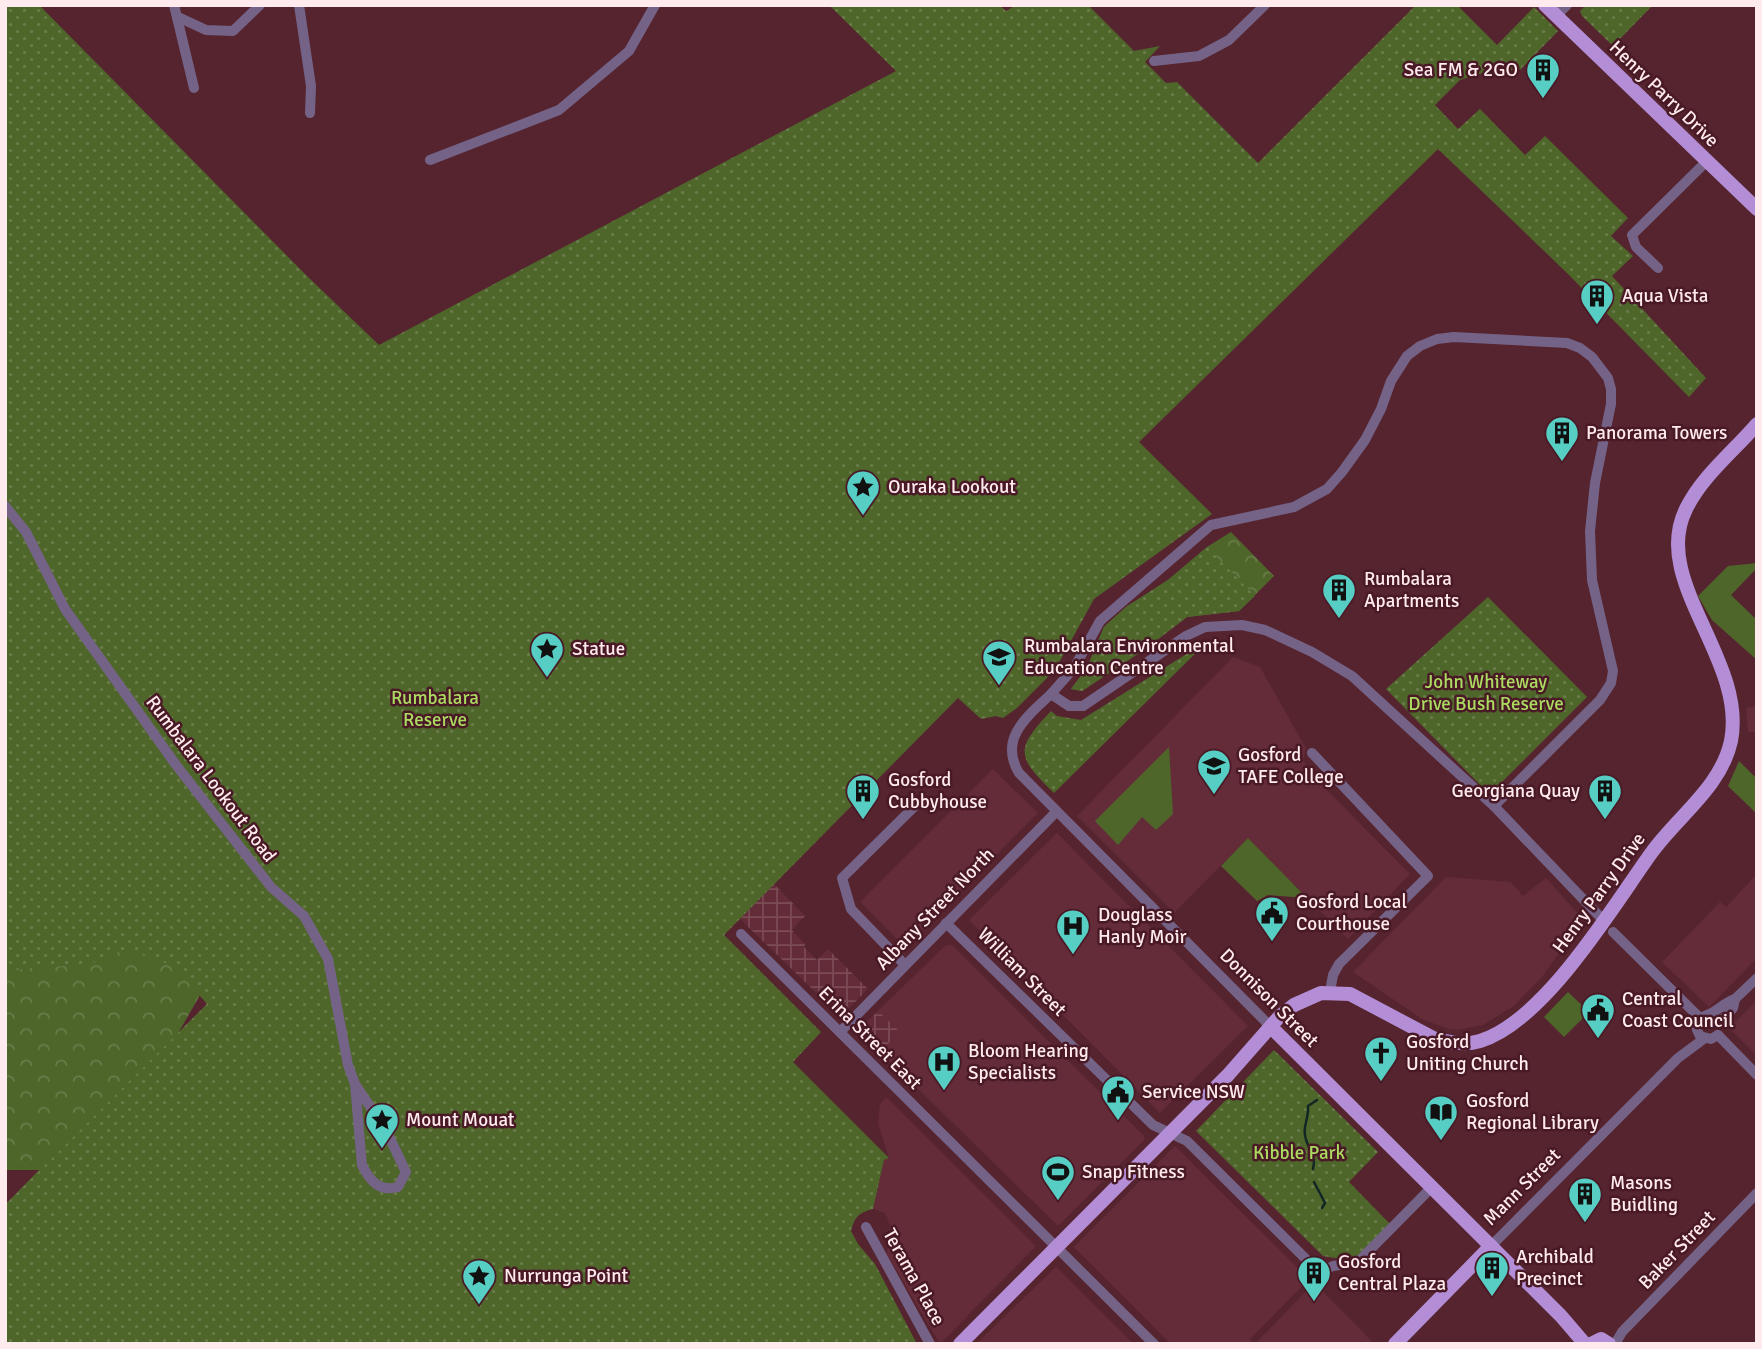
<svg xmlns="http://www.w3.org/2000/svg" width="1762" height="1349" font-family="Signika,sans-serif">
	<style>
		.built { fill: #642c39 }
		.industrial { fill: url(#industrial-grid) }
		.green { fill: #4f662b }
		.forest { fill: url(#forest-crowns) }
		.park { fill: url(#park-dots) }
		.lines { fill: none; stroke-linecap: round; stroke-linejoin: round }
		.stream { stroke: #122624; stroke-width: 2.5 }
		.minor { stroke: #756387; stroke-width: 10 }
		.major { stroke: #b38ed6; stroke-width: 14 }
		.labels { text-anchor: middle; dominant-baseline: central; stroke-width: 5; stroke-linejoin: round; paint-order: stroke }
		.poi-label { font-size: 19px; fill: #ffeaed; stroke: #491926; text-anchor: start }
		.street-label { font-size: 19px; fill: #ffeaed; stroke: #491926 }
		.park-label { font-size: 19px; fill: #abdb60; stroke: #491926 }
	</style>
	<defs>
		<pattern id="industrial-grid" width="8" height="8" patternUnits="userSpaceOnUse" patternTransform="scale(1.75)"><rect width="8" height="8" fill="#642c39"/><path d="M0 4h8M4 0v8" fill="none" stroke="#7b4b56"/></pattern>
		<pattern id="forest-crowns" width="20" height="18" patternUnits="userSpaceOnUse" patternTransform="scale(1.75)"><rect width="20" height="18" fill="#4f662b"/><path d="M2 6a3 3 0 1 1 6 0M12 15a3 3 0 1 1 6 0" fill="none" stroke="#697c4a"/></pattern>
		<pattern id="park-dots" width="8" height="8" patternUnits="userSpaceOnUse" patternTransform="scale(1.75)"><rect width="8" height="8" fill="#4f662b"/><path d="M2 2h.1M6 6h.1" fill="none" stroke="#697c4a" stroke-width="1.8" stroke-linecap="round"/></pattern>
	</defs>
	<rect width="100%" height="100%" fill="#55242f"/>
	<!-- built -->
	<g class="built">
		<path d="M1233 657 1260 667 1306 748 1303 760 1314 777 1410 874 1348 939 1248 838 1174 913 1077 816Z"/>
		<path d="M1757 706V732H1748L1746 708Z"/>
		<path d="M993 769 1038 813 905 947 860 902Z"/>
		<path d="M1057 833 1248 1026 1160 1113 969 920Z"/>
		<path d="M1757 874V958L1709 1007 1662 962 1720 902 1726 907Z"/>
		<path d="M1446 877 1511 882 1523 896 1546 878 1583 919 1542 977 1514 1006 1483 1025 1458 1030 1448 1029 1422 1019 1353 972Z"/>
		<path d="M946 945H952L1144 1136V1140L1059 1225H1057L858 1030Z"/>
		<path d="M1757 1000V1056L1729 1028Z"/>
		<path d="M886 1097 1036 1246 940 1344 887 1254 890 1225 885 1213 873 1209 884 1160 889 1158 878 1124 880 1104Z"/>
		<path d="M1175 1146 1309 1279 1250 1339 1254 1344H1171L1074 1247Z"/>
		<path d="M1056 1267 1134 1344H976L1013 1308Z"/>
		<path d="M1314 1283 1361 1330 1374 1344H1255Z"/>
	</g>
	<!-- industrial -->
	<g class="industrial">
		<path d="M774 884 805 916 792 930 805 944 804 947 817 960 828 949 868 989 843 1014 837 1013 740 919Z"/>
		<path d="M878 1011 900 1032 880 1052 859 1031Z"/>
	</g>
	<!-- green -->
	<g class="green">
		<path d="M1757 563V568L1731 595 1757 620V660L1712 620 1698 596 1728 566Z"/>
		<path d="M1169 747 1173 814 1156 830 1142 817 1118 845 1095 821Z"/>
		<path d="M1739 761 1757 779V814L1728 786Z"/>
		<path d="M1248 838 1307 898 1268 895 1257 901 1221 866Z"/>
		<path d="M1568 992 1589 1012 1564 1037 1544 1017Z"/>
	</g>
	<!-- forest -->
	<g class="forest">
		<path d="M5 515 245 917 116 1141 10 1344H5V1205L39 1170H5Z"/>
		<path d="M1231 532 1274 576 1239 611 1187 617 1145 649 1082 691 1071 689 1087 668 1104 627 1126 607 1168 580 1207 547Z"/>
	</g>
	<!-- park -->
	<g class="park">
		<path d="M5 5H39L307 276 379 345 896 71 829 5H999L1006 11 1016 5H1088L1134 51 1160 46 1145 62 1166 83 1177 82 1258 163 1416 5H1457L1497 45 1534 7 1558 31 1520 70 1486 72 1460 80 1435 105 1458 129 1480 109 1525 155 1545 136 1628 218 1611 236 1633 256 1612 276 1706 378 1689 397 1567 273 1438 149 1139 442 1212 514 1094 599 1055 670 1017 708 1003 718 996 716 981 719 958 698 724 935 821 1032 793 1062 889 1158 884 1160 873 1209C859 1212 854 1218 851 1231L858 1244 875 1264 917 1344H5V1205L207 1004 174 966 126 949 89 964 13 970 5 966Z"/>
		<path d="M1586 5H1653L1613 46 1582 16 1580 11Z"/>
		<path d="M1207 547 1255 596 1239 611 1187 617 1145 649 1082 691 1071 689 1087 668 1104 627 1126 607 1168 580Z"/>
		<path d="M1488 597 1587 697 1493 791H1486L1386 689Z"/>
		<path d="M1209 640 1054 793C1017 757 1014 750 1051 711L1057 716 1081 720Z"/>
		<path d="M1274 1050 1378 1152 1349 1182 1390 1224C1362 1254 1366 1264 1323 1256L1196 1131Z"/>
	</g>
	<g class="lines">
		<!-- stream -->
		<g class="stream">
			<path d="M1313 1169C1317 1152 1307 1150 1305 1135 1303 1125 1309 1119 1308 1106L1317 1100"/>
			<path d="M1314 1182 1325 1203 1322 1208"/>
		</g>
		<!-- minor -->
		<g class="minor">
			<path d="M174 5 194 88"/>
			<path d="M299 5 311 86 310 113"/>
			<path d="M1556 16 1567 5"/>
			<path d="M178 17 206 30 233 31 260 5"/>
			<path d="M1154 61 1199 56 1229 40 1265 5"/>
			<path d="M430 160 559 110 629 51 655 5"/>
			<path d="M1658 268 1636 247 1632 235 1707 161"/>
			<path d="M1454 337 1567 343 1580 348 1592 357 1608 378 1611 389V404L1595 483 1590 531 1592 580 1613 671 1611 683 1600 700 1494 806 1352 676 1312 652 1265 630 1242 625 1205 627 1186 636 1083 706H1069L1051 694 1074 668 1100 621 1211 525 1294 507 1327 489 1342 472 1365 440 1381 409 1391 381 1407 356 1420 346 1437 339Z"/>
			<path d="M5 506 26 532 65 609 176 765 271 887 304 916 328 959 348 1065 355 1084 362 1165C370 1181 379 1192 398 1187L406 1172 404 1168 387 1132 355 1084"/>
			<path d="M1051 694C1028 716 998 738 1019 773L1271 1027"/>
			<path d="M1312 753 1428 876 1339 964 1333 975 1330 991"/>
			<path d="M1494 806 1604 921"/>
			<path d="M946 923 1153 1125 1187 1141 1319 1272 1333 1266 1358 1262 1432 1187"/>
			<path d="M1613 932 1700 1018"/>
			<path d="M741 934 1154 1344"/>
			<path d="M905 965 851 909 842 878 914 807"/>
			<path d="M1721 1022 1733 1008 1735 999 1757 978"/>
			<path d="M840 1032 1056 812"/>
			<path d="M1718 1035 1711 1039 1700 1036C1689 1017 1704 1018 1715 1011 1723 1006 1726 1002 1735 999"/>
			<path d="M1718 1035 1757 1075"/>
			<path d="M866 1227 930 1344"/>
			<path d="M1491 1246 1678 1058 1705 1038"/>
			<path d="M1615 1344 1622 1332 1757 1193"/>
		</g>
		<!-- major -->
		<g class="major">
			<path d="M1545 5 1757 209"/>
			<path d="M1271 1027 1561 1316 1585 1344"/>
			<path d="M960 1344 1228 1075 1279 1017 1294 1005 1321 993 1350 994 1433 1038C1448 1042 1464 1046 1480 1041 1545 1021 1613 906 1652 852 1679 815 1721 787 1731 741 1747 659 1650 581 1686 509 1702 476 1733 452 1757 424"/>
			<path d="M1395 1344 1491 1246"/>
			<path d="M1591 1344 1601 1339 1609 1344"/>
		</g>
	</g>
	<!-- icons -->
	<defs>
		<g id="building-pin" transform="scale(1.75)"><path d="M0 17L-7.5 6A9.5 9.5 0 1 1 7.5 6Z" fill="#56cec3" stroke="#491926"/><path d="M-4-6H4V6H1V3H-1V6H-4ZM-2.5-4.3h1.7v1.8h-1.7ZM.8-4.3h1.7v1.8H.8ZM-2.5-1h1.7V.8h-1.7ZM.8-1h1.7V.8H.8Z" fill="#111"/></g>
		<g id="sight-pin" transform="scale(1.75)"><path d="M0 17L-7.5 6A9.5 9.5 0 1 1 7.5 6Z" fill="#56cec3" stroke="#491926"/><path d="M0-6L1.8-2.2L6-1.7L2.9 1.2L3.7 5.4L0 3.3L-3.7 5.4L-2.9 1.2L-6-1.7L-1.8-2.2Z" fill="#111"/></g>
		<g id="school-pin" transform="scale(1.75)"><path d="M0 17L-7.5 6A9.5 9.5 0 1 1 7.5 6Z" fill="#56cec3" stroke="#491926"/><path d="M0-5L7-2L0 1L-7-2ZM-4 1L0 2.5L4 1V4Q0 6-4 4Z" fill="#111"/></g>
		<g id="university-pin" transform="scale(1.75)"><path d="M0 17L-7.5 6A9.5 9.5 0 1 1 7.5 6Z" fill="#56cec3" stroke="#491926"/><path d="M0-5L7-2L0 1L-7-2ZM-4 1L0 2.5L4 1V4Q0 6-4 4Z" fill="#111"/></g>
		<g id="civic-pin" transform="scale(1.75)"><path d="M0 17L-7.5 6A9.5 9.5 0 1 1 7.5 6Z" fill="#56cec3" stroke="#491926"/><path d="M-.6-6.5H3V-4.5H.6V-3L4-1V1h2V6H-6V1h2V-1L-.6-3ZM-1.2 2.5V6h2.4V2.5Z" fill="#111"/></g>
		<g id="hospital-pin" transform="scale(1.75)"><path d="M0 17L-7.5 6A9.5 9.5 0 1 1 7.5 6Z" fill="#56cec3" stroke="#491926"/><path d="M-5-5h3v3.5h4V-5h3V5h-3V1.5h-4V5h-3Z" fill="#111"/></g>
		<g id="church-pin" transform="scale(1.75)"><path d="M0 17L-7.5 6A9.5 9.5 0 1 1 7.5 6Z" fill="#56cec3" stroke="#491926"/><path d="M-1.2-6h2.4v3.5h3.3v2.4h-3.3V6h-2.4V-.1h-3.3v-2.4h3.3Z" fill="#111"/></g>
		<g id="library-pin" transform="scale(1.75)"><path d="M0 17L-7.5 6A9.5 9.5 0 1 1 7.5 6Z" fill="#56cec3" stroke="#491926"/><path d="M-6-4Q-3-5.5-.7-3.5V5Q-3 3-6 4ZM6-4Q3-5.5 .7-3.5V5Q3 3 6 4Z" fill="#111"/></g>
		<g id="stadium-pin" transform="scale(1.75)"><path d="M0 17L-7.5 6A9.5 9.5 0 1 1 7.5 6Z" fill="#56cec3" stroke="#491926"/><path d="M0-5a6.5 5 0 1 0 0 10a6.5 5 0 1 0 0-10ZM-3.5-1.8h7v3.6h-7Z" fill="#111"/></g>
	</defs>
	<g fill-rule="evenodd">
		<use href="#building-pin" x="1543" y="70"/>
		<use href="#building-pin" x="1597" y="296"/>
		<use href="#building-pin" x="1562" y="433"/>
		<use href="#sight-pin" x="863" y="487"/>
		<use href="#building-pin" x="1339" y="590"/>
		<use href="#sight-pin" x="547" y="649"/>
		<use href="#school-pin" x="999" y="657"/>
		<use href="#university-pin" x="1214" y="766"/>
		<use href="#building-pin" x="863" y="791"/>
		<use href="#building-pin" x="1605" y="791"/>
		<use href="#civic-pin" x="1272" y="913"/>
		<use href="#hospital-pin" x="1073" y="926"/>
		<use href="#civic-pin" x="1598" y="1010"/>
		<use href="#church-pin" x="1381" y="1053"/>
		<use href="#hospital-pin" x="944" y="1062"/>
		<use href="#civic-pin" x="1118" y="1092"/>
		<use href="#library-pin" x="1441" y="1112"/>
		<use href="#sight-pin" x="382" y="1120"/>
		<use href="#stadium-pin" x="1058" y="1172"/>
		<use href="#building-pin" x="1585" y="1194"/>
		<use href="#building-pin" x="1492" y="1268"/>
		<use href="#building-pin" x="1314" y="1273"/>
		<use href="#sight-pin" x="479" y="1276"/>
	</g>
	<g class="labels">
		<!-- poi labels -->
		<g class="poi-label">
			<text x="1518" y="70" text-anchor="end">Sea FM &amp; 2GO</text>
			<text x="1622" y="296">Aqua Vista</text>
			<text x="1586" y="433">Panorama Towers</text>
			<text x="888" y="487">Ouraka Lookout</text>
			<text x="1364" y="579">Rumbalara<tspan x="1364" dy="22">Apartments</tspan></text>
			<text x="1024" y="646">Rumbalara Environmental<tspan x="1024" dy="22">Education Centre</tspan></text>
			<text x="572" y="649">Statue</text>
			<text x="1238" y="755">Gosford<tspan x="1238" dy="22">TAFE College</tspan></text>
			<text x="888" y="780">Gosford<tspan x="888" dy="22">Cubbyhouse</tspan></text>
			<text x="1580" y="791" text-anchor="end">Georgiana Quay</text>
			<text x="1296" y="902">Gosford Local<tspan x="1296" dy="22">Courthouse</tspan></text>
			<text x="1098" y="915">Douglass<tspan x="1098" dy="22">Hanly Moir</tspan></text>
			<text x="1622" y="999">Central<tspan x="1622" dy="22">Coast Council</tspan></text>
			<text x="1406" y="1042">Gosford<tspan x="1406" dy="22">Uniting Church</tspan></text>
			<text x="968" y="1051">Bloom Hearing<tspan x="968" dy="22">Specialists</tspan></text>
			<text x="1142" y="1092">Service NSW</text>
			<text x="1466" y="1101">Gosford<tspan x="1466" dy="22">Regional Library</tspan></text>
			<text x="406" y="1120">Mount Mouat</text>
			<text x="1082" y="1172">Snap Fitness</text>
			<text x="1610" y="1183">Masons<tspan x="1610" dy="22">Buidling</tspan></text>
			<text x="1516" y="1257">Archibald<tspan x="1516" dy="22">Precinct</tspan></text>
			<text x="1338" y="1262">Gosford<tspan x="1338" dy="22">Central Plaza</tspan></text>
			<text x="504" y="1276">Nurrunga Point</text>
		</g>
		<!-- street labels -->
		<g class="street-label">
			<text transform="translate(1664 94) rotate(44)">Henry Parry Drive</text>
			<text transform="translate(211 779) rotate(53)">Rumbalara Lookout Road</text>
			<text transform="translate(1599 893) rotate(-54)">Henry Parry Drive</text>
			<text transform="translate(935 909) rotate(-46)">Albany Street North</text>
			<text transform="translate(1022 972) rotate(45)">William Street</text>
			<text transform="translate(1269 998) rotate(45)">Donnison Street</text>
			<text transform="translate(870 1038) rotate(45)">Erina Street East</text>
			<text transform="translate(1522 1187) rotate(-45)">Mann Street</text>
			<text transform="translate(1677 1250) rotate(-46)">Baker Street</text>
			<text transform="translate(914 1277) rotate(61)">Terama Place</text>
		</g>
		<!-- park labels -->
		<g class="park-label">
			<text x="1486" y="682">John Whiteway<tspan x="1486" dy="22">Drive Bush Reserve</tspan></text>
			<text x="435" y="698">Rumbalara<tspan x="435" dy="22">Reserve</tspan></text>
			<text x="1299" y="1153">Kibble Park</text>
		</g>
	</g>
	<!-- border -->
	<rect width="1762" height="1349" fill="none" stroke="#ffeaed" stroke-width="14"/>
</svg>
